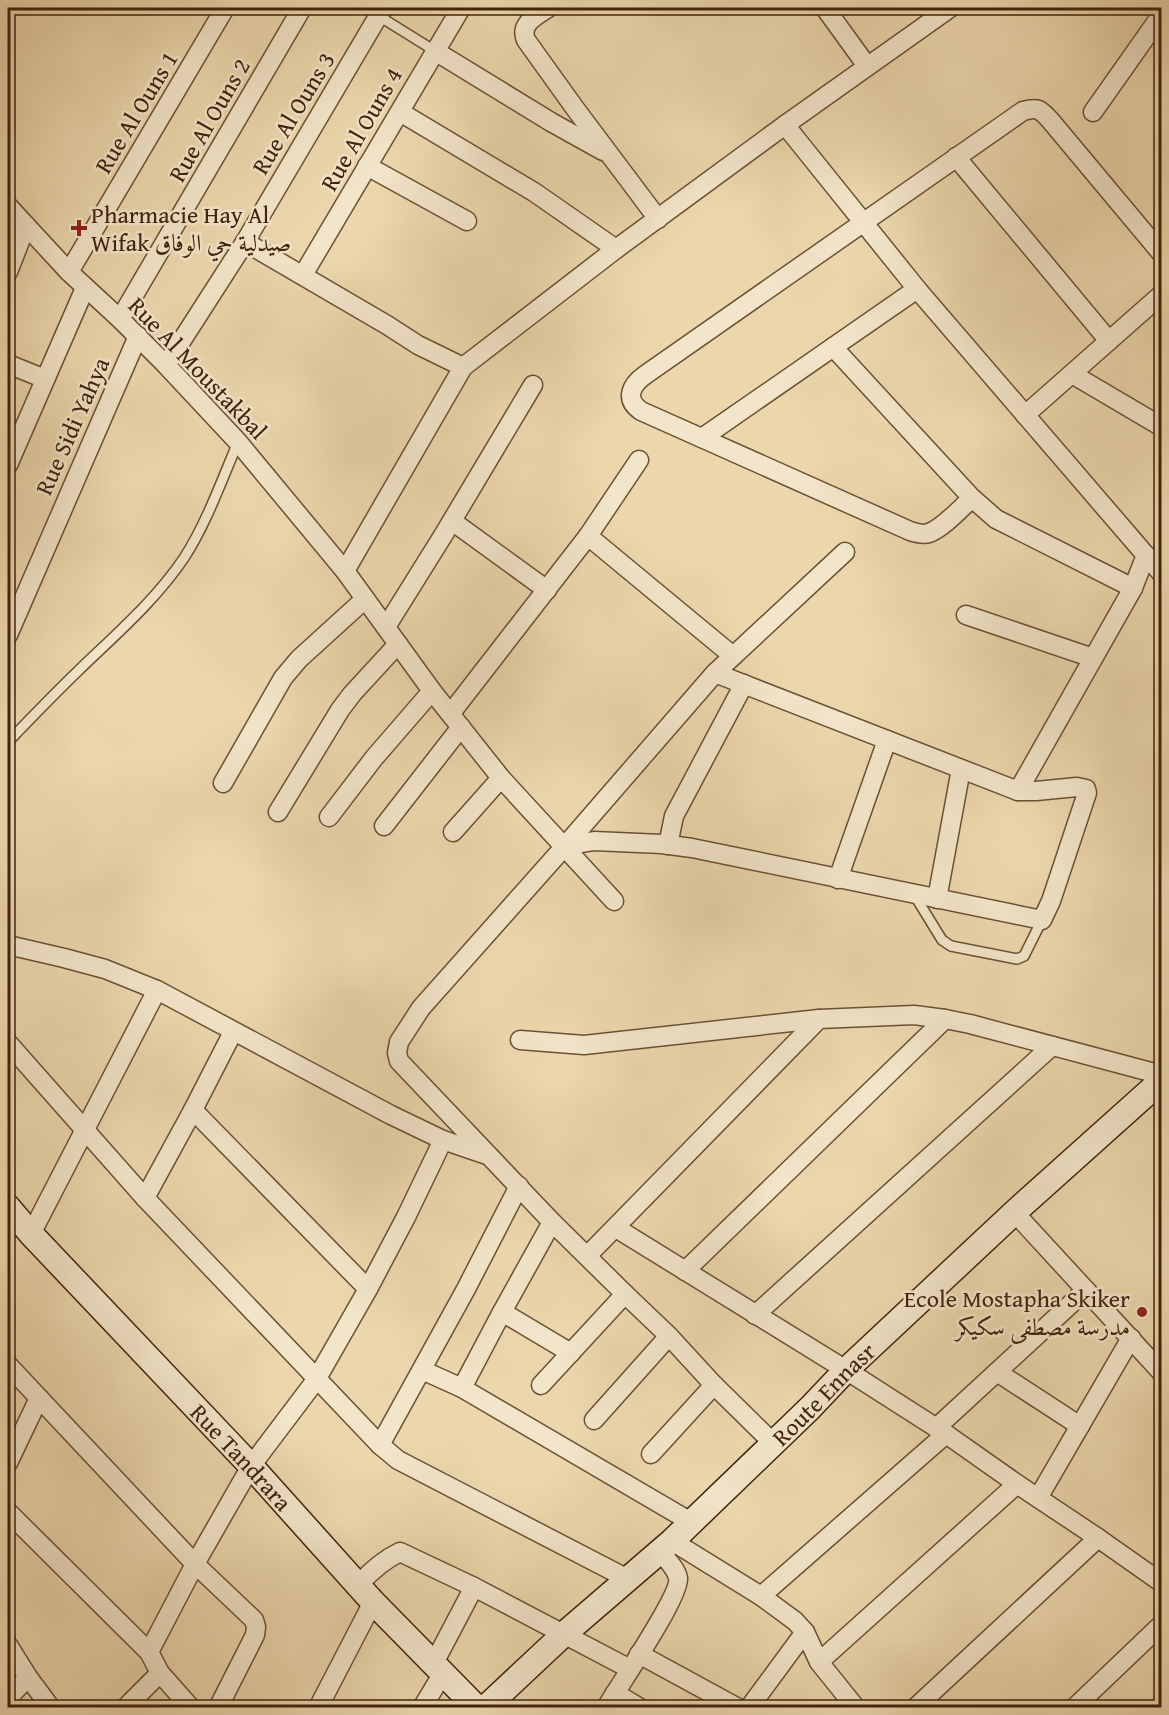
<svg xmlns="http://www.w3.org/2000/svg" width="1169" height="1715" font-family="'Gentium Book Plus',Amiri,serif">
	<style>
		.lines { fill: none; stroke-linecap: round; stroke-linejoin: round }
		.lane-casing { stroke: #6a5034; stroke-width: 12 }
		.street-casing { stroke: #6a5034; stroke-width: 21 }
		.secondary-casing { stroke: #3f230c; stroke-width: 27 }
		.lane { stroke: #f3e5ca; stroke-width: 9 }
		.street { stroke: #f3e5ca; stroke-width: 18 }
		.secondary { stroke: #f3e5ca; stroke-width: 24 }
		.poi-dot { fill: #8f2418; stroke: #f3e5ca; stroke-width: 2 }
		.labels { text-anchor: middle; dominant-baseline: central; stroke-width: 5; stroke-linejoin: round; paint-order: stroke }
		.street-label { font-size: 24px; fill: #3f230c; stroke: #f3e5ca }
		.poi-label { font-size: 24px; fill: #3f230c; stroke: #f3e5ca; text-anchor: start }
	</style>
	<rect width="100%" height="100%" fill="#ecd7ad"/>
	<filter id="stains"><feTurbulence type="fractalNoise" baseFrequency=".00333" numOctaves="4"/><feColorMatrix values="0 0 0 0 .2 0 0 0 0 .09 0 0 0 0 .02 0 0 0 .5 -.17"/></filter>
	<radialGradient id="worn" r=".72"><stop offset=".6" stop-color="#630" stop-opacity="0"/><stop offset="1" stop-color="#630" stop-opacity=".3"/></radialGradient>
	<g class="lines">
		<!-- lane casing -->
		<g class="lane-casing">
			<g id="lane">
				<path d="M366 8 435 51"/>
				<path d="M8 742C31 718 54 694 78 671 115 635 155 601 184 558 206 524 222 480 238 442"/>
				<path d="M915 896 942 940 951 946 1017 959 1024 956 1042 920"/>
			</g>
		</g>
		<!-- street casing -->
		<g class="street-casing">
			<g id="street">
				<path d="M548 8C536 16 519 24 526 40L574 107 658 219"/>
				<path d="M825 8 867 66"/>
				<path d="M435 51 551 122 603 151"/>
				<path d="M400 112 534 192 616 249"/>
				<path d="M1093 112 1162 14"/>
				<path d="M785 125 917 289 1162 574"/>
				<path d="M956 157 1109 341"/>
				<path d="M367 166 467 221"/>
				<path d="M8 206 69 272 120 319 166 365 238 442 345 571 432 691 501 778 614 901"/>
				<path d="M245 242 387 325 418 345 463 367"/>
				<path d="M8 272 26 226"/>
				<path d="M69 272 225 8"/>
				<path d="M303 275 461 8"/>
				<path d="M120 319 302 8"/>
				<path d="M833 347 972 498 996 519 1133 588"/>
				<path d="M8 364 45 379"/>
				<path d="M166 365 245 242 383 8"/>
				<path d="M1072 374 1162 427"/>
				<path d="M1025 415 1162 294"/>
				<path d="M702 438 917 289"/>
				<path d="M8 465 85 288"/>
				<path d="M972 498C961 508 943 528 929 533 923 535 916 533 910 531L641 411C624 399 631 385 645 375L1023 111C1038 107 1040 109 1050 120L1162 254"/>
				<path d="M452 521 547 590"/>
				<path d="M588 536 733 656"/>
				<path d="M345 571 463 367 616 249 785 125 950 8"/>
				<path d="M966 615 1093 658"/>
				<path d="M386 627 444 534 533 385"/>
				<path d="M8 635 138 336"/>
				<path d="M451 713 588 536 639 460"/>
				<path d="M223 783 283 678 299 659 365 599"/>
				<path d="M1018 791 1133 588 1146 555"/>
				<path d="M278 812 340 710 352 694 398 644"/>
				<path d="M329 817 374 758 432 691"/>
				<path d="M384 826 461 727"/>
				<path d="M453 832 501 778"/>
				<path d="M668 845 674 816 744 684"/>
				<path d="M565 846 594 841 662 844 692 848 1042 920 1051 901 1087 793 1086 789 1077 787 1036 791H1018L715 673"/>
				<path d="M838 879 887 740"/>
				<path d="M937 899 961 769"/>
				<path d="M8 945 64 958 105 969 157 990 391 1115 443 1140 484 1154"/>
				<path d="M520 1040 584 1045 819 1019"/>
				<path d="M8 1043 145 1198 380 1445 398 1460 628 1579"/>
				<path d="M193 1110 368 1289"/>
				<path d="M145 1198 193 1110 233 1032"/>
				<path d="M1015 1213 1162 1373"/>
				<path d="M616 1228 846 1370 946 1434 1017 1484 1098 1538 1162 1583"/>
				<path d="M31 1234 157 990"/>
				<path d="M587 1256 819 1019 914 1015 945 1019 970 1024 1162 1075"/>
				<path d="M685 1271 945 1019"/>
				<path d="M502 1312 571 1353"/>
				<path d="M755 1315 1052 1046"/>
				<path d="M8 1365 195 1564 254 1620 256 1627 255 1635 218 1708"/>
				<path d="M422 1370 462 1388 691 1522"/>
				<path d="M997 1372 1080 1426"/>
				<path d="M541 1385 625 1294"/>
				<path d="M462 1388 502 1312 552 1222"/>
				<path d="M594 1420 669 1336"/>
				<path d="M936 1428 1086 1290"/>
				<path d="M773 1443 714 1385 669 1336 625 1294 552 1222 399 1061 397 1053 399 1042 421 1008 565 846 715 673 845 552"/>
				<path d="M380 1445 466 1289 519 1186"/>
				<path d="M651 1454 714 1385"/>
				<path d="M8 1463 39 1398"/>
				<path d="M1038 1498 1131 1338"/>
				<path d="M8 1512 149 1652 160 1673 191 1708"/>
				<path d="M672 1541 761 1596 795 1621 805 1632 819 1662 856 1708"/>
				<path d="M358 1585C371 1571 383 1560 400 1552L474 1587 630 1669"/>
				<path d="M761 1596 946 1434"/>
				<path d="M8 1645 28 1677 51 1708"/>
				<path d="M149 1652 195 1564 251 1466 316 1380 368 1289 406 1217 443 1140"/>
				<path d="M639 1654 738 1708"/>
				<path d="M819 1662 1017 1484"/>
				<path d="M434 1663 474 1587"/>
				<path d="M615 1693 640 1708"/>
				<path d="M8 1698 28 1677"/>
				<path d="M125 1708 160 1673"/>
				<path d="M318 1708 373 1602"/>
				<path d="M422 1708 443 1673"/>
				<path d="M606 1708C618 1687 681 1595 678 1578 676 1568 666 1559 660 1551"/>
				<path d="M749 1708 805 1632"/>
				<path d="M915 1708 1098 1538"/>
				<path d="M1074 1708 1162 1624"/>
			</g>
		</g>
		<!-- secondary casing -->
		<g class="secondary-casing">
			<g id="secondary">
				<path id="s1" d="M8 1207 31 1234 251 1466 373 1602 477 1708"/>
				<path id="s2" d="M485 1708 564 1634 672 1541 810 1408 846 1370 1017 1210 1162 1080"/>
			</g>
		</g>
		<!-- lane -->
		<use href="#lane" class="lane"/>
		<!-- street -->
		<use href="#street" class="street"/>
		<!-- secondary -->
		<use href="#secondary" class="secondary"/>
	</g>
	<!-- markers -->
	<g class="poi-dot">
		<path d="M76 219h6v6h6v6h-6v6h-6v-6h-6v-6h6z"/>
		<circle cx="1142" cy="1312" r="6"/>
	</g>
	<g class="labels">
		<!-- street labels -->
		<g class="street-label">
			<text transform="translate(136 112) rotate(-59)">Rue Al Ouns 1</text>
			<text transform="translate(293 113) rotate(-59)">Rue Al Ouns 3</text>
			<text transform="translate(209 120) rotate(-60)">Rue Al Ouns 2</text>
			<text transform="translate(361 129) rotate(-60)">Rue Al Ouns 4</text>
			<text transform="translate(198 368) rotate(46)">Rue Al Moustakbal</text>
			<text transform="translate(72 426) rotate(-66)">Rue Sidi Yahya</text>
			<text stroke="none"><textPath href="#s2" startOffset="462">Route Ennasr</textPath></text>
			<text stroke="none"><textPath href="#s1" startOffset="342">Rue Tandrara</textPath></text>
		</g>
		<!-- poi labels -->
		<g class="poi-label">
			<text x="91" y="214">Pharmacie Hay Al<tspan x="91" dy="28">Wifak صيدلية حي الوفاق</tspan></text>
			<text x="1130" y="1298" text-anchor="end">Ecole Mostapha Skiker<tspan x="1130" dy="28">مدرسة مصطفى سكيكر</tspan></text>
		</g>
	</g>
	<!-- margin -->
	<rect width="1169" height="1715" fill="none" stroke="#ecd7ad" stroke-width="30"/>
	<rect x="9" y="9" width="1151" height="1697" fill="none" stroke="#3f230c" stroke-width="3"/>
	<rect x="15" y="15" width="1139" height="1685" fill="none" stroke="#3f230c" stroke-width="1.5"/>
	<rect width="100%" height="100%" filter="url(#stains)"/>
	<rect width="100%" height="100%" fill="url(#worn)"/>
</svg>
